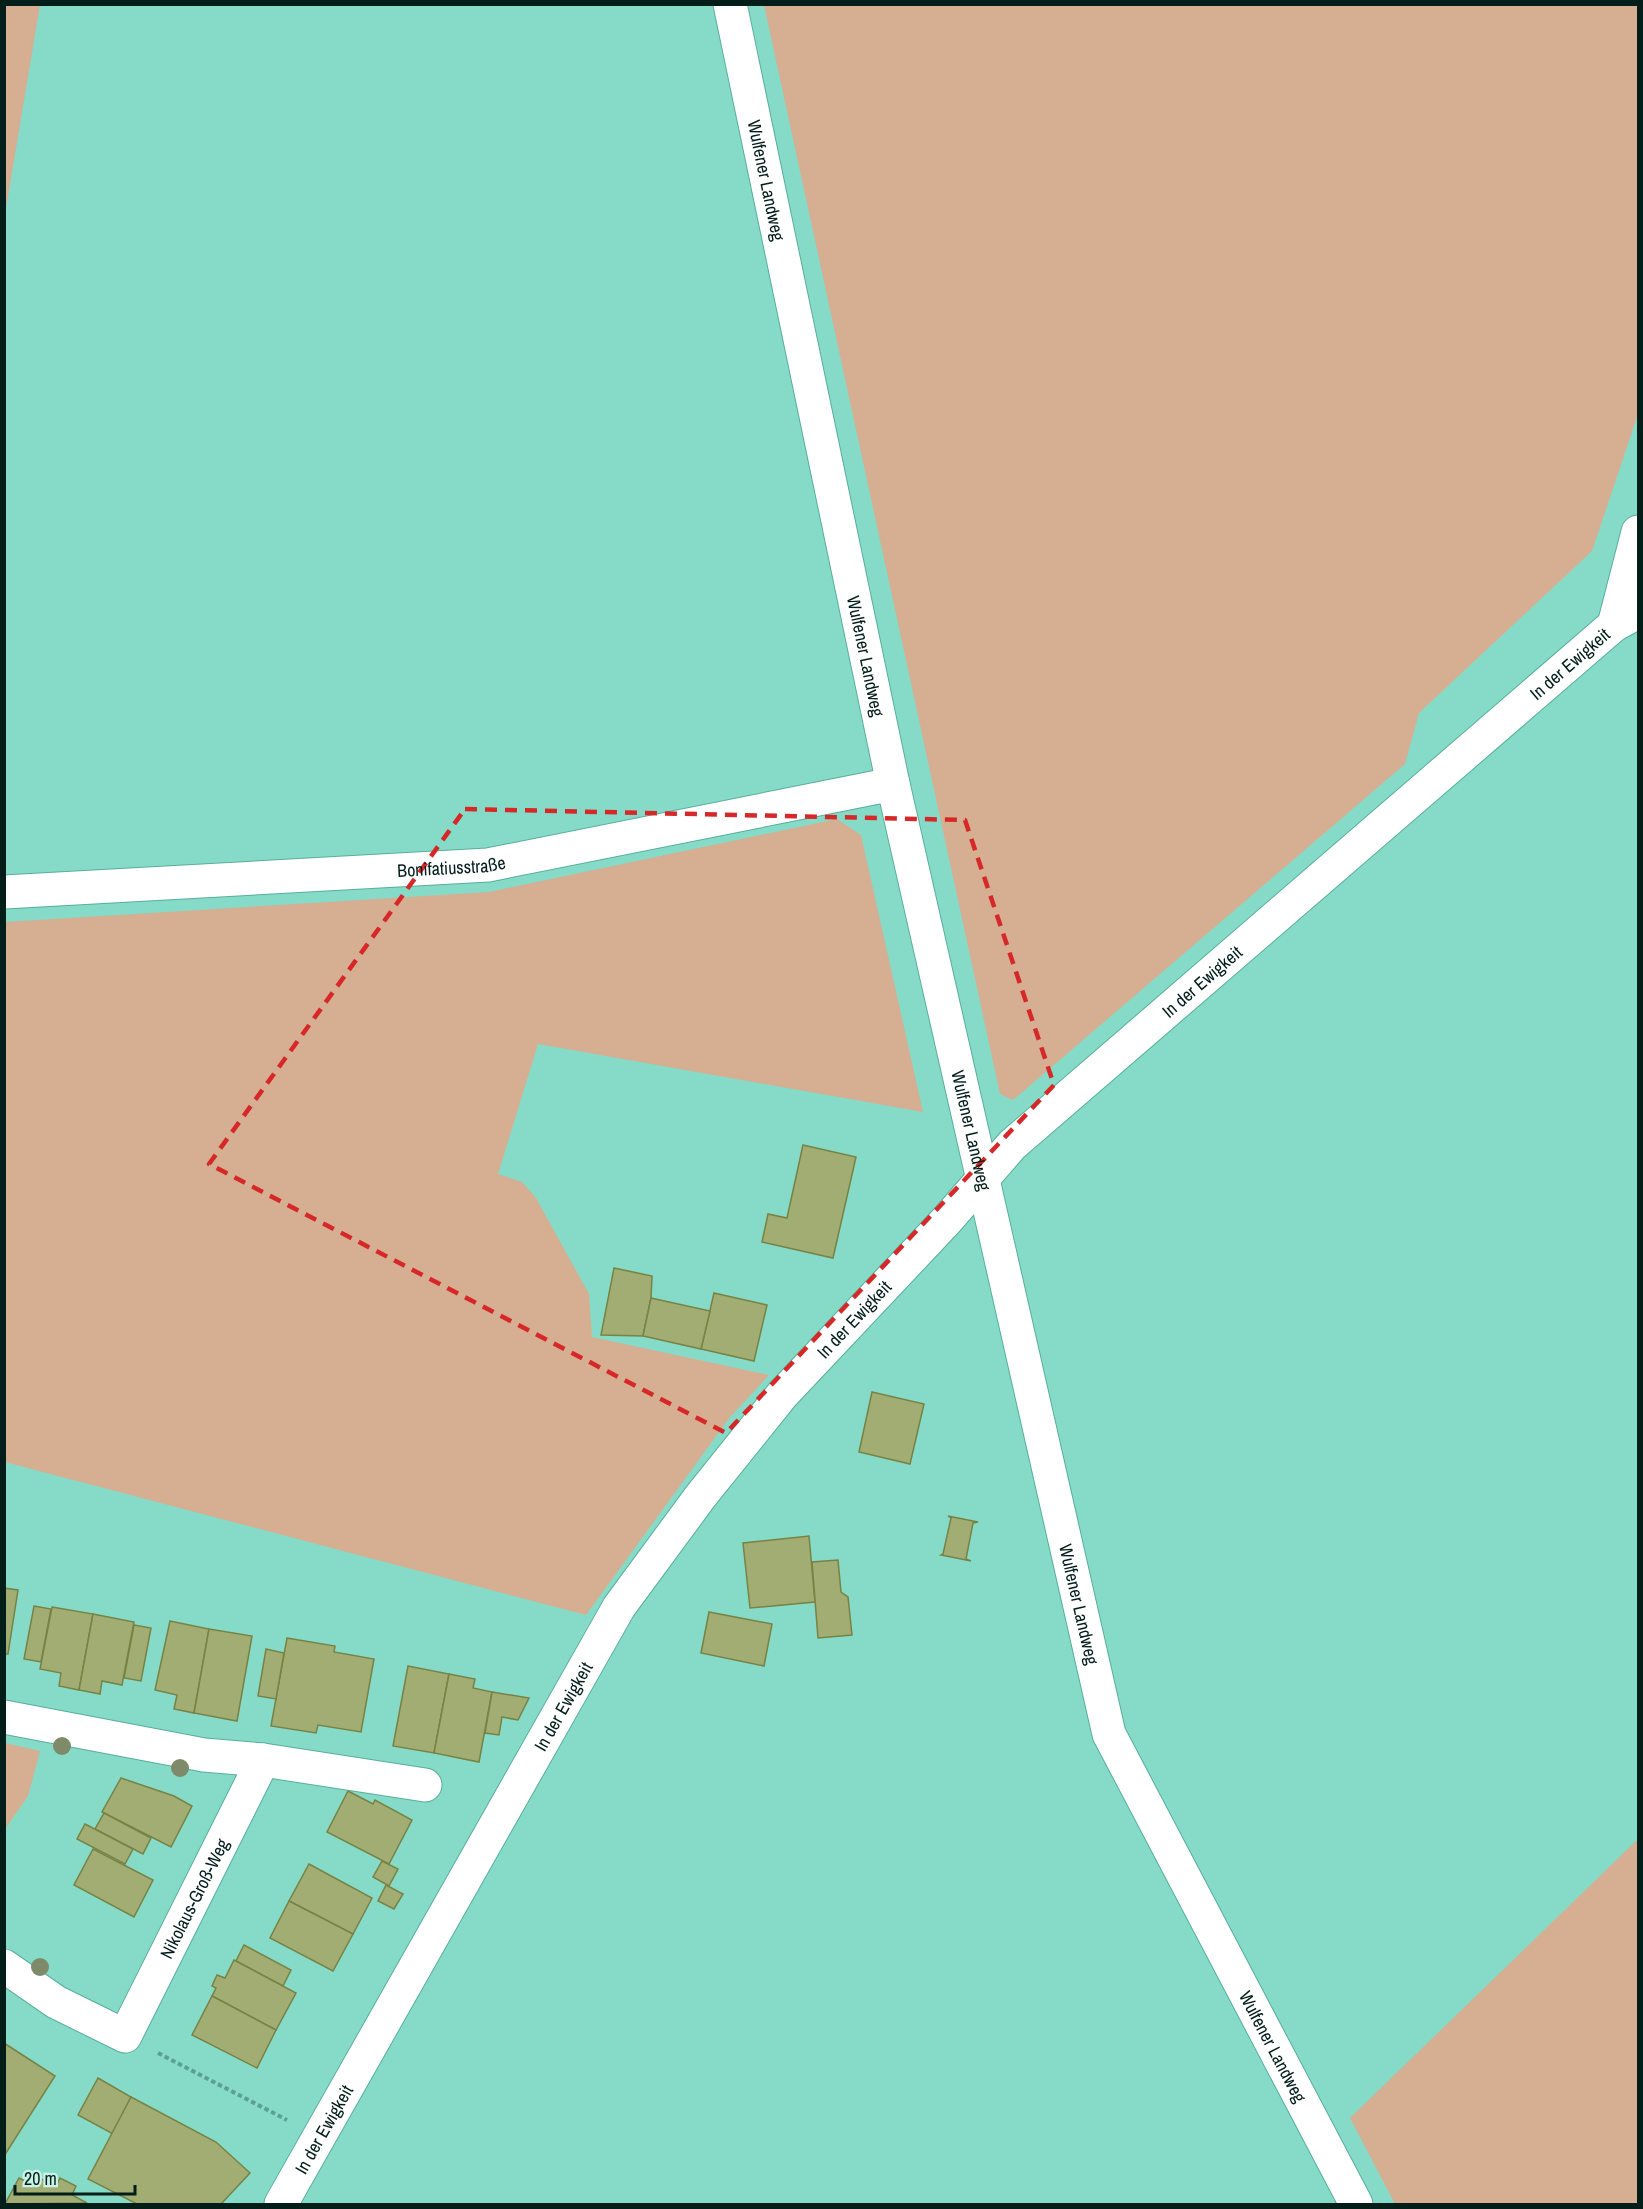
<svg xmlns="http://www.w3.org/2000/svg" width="1643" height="2209" font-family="'Archivo Narrow',sans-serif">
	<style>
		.green { fill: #d6ae91 }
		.building { fill: #a1ad72; stroke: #778344; stroke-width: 1.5 }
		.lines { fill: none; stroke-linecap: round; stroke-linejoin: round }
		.minor-casing { stroke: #58ae9b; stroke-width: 35 }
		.path { stroke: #5da091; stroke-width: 4; stroke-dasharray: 4.5 3; stroke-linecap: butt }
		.minor { stroke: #fff; stroke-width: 33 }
		.tree { fill: #7e8a69 }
		.marked { fill: none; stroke: #d62828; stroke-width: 4.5; stroke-dasharray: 12 8; stroke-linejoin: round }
		.labels { text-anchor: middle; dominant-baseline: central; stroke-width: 4.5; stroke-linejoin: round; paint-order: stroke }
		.street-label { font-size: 18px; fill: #031e18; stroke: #caf3e8 }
	</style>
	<rect width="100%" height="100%" fill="#85dbc7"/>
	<!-- green -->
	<g class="green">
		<path d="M5 4 40 5 5 214 4 5Z"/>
		<path d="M764 5H1638V414L1592 551 1419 713 1405 764 1013 1100 1000 1094Z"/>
		<path d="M837 819 861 835 923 1112 538 1044 498 1174 522 1182 536 1198 589 1294 592 1337 769 1375 730 1417 586 1615 5 1462V922L489 892Z"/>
		<path d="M5 1743 40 1751 28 1796 5 1829Z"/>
		<path d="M1638 1839V2204H1395L1350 2118Z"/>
	</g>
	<!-- building -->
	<g class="building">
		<path d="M803 1145 856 1157 833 1258 762 1242 768 1214 787 1218Z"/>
		<path d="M614 1268 652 1276 651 1298 643 1336 601 1335Z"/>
		<path d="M714 1293 767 1305 754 1361 701 1349Z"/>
		<path d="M651 1298 710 1311 701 1349 643 1336Z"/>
		<path d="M872 1392 924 1404 910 1464 859 1452Z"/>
		<path d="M948 1516 978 1522 973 1523 966 1559 971 1561 941 1555 943 1554 951 1518Z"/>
		<path d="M809 1536 815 1602 750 1608 743 1543Z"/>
		<path d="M838 1560 841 1592 848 1597 852 1635 818 1638 812 1562Z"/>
		<path d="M4 1588 18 1590 8 1654H4Z"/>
		<path d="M34 1606 51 1609 41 1662 24 1659Z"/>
		<path d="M52 1607 93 1614 79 1690 59 1686 61 1673 40 1669Z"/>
		<path d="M709 1612 772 1624 764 1666 701 1653Z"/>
		<path d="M93 1614 134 1622 122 1685 102 1681 100 1694 79 1690Z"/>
		<path d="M170 1621 209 1629 194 1713 174 1709 177 1695 155 1690Z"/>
		<path d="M134 1625 151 1628 141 1681 124 1678Z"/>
		<path d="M209 1629 252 1636 237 1721 194 1713Z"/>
		<path d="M287 1638 335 1646 334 1652 374 1659 361 1732 318 1725 316 1733 271 1726Z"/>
		<path d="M266 1649 284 1653 276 1699 258 1696Z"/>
		<path d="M408 1666 449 1674 434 1753 393 1746Z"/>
		<path d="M449 1674 475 1679 473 1688 492 1692 479 1762 434 1753Z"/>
		<path d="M492 1692 529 1698 518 1720 502 1717 499 1735 485 1733Z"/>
		<path d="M121 1778 174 1796 192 1806 171 1847 102 1812Z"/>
		<path d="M348 1791 373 1804 375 1800 412 1820 389 1864 327 1832Z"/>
		<path d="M104 1813 151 1838 143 1854 95 1829Z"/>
		<path d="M85 1824 133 1849 125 1864 77 1839Z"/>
		<path d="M93 1849 153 1880 134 1917 74 1885Z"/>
		<path d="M382 1861 398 1869 389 1886 373 1877Z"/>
		<path d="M309 1864 372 1898 353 1934 289 1901Z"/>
		<path d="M386 1885 403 1894 394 1909 378 1901Z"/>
		<path d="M289 1901 353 1934 333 1971 270 1938Z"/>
		<path d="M244 1945 291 1970 283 1986 236 1961Z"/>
		<path d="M234 1960 296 1993 276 2030 212 1996 216 1988 212 1986 217 1975 225 1978Z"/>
		<path d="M212 1996 276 2030 257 2068 192 2035Z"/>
		<path d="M4 2043 55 2076 6 2153 4 2152Z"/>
		<path d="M98 2078 131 2097 113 2134 78 2115Z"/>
		<path d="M131 2097 216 2142 250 2173 221 2204H137L88 2179Z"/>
		<path d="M19 2178 35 2186 39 2178 56 2186 60 2178 76 2186 72 2195 87 2203 5 2204Z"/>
	</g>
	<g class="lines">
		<!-- minor casing -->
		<g class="minor-casing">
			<g id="minor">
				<path id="s1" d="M730 4 893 784 1109 1734 1356 2204"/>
				<path d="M1614 625 1638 532"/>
				<path id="s2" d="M4 892 488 865 893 784"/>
				<path d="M4 1717 204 1755 263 1760 425 1785"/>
				<path id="s3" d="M4 1966 56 2002 125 2036 263 1760"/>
				<path id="s4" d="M281 2204 619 1607 700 1497 782 1395 947 1220 1012 1145 1614 625 1638 612"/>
			</g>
		</g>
		<!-- path -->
		<path class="path" d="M158 2053 287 2120"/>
		<!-- minor -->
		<use href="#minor" class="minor"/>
	</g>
	<!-- trees -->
	<g class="tree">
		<circle cx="62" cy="1746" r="9"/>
		<circle cx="180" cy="1768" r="9"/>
		<circle cx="40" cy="1967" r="9"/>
	</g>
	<!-- marked area -->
	<path class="marked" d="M465 809 965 820 1054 1085 726 1433 209 1164Z"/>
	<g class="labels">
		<!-- street labels -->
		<g class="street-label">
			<text stroke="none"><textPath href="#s1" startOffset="180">Wulfener Landweg</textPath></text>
			<text stroke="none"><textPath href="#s1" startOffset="666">Wulfener Landweg</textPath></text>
			<text stroke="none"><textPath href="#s4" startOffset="2030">In der Ewigkeit</textPath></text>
			<text stroke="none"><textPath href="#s2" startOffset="448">Bonifatiusstraße</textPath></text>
			<text stroke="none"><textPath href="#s4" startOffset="1544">In der Ewigkeit</textPath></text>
			<text stroke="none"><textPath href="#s1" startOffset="1152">Wulfener Landweg</textPath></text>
			<text stroke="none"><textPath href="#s4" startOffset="1058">In der Ewigkeit</textPath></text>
			<text stroke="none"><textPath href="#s1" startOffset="1638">Wulfener Landweg</textPath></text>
			<text stroke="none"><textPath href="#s4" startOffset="572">In der Ewigkeit</textPath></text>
			<text stroke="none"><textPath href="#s3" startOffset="294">Nikolaus-Groß-Weg</textPath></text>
			<text stroke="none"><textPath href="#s1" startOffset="2124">Wulfener Landweg</textPath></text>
			<text stroke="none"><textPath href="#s4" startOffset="86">In der Ewigkeit</textPath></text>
		</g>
	</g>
	<!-- border -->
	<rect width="1643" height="2209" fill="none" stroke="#031e18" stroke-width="12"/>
	<!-- scale -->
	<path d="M15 2185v9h120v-9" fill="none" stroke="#031e18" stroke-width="3"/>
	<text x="24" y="2185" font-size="18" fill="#031e18" stroke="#caf3e8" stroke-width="4.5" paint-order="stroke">20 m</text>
</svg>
